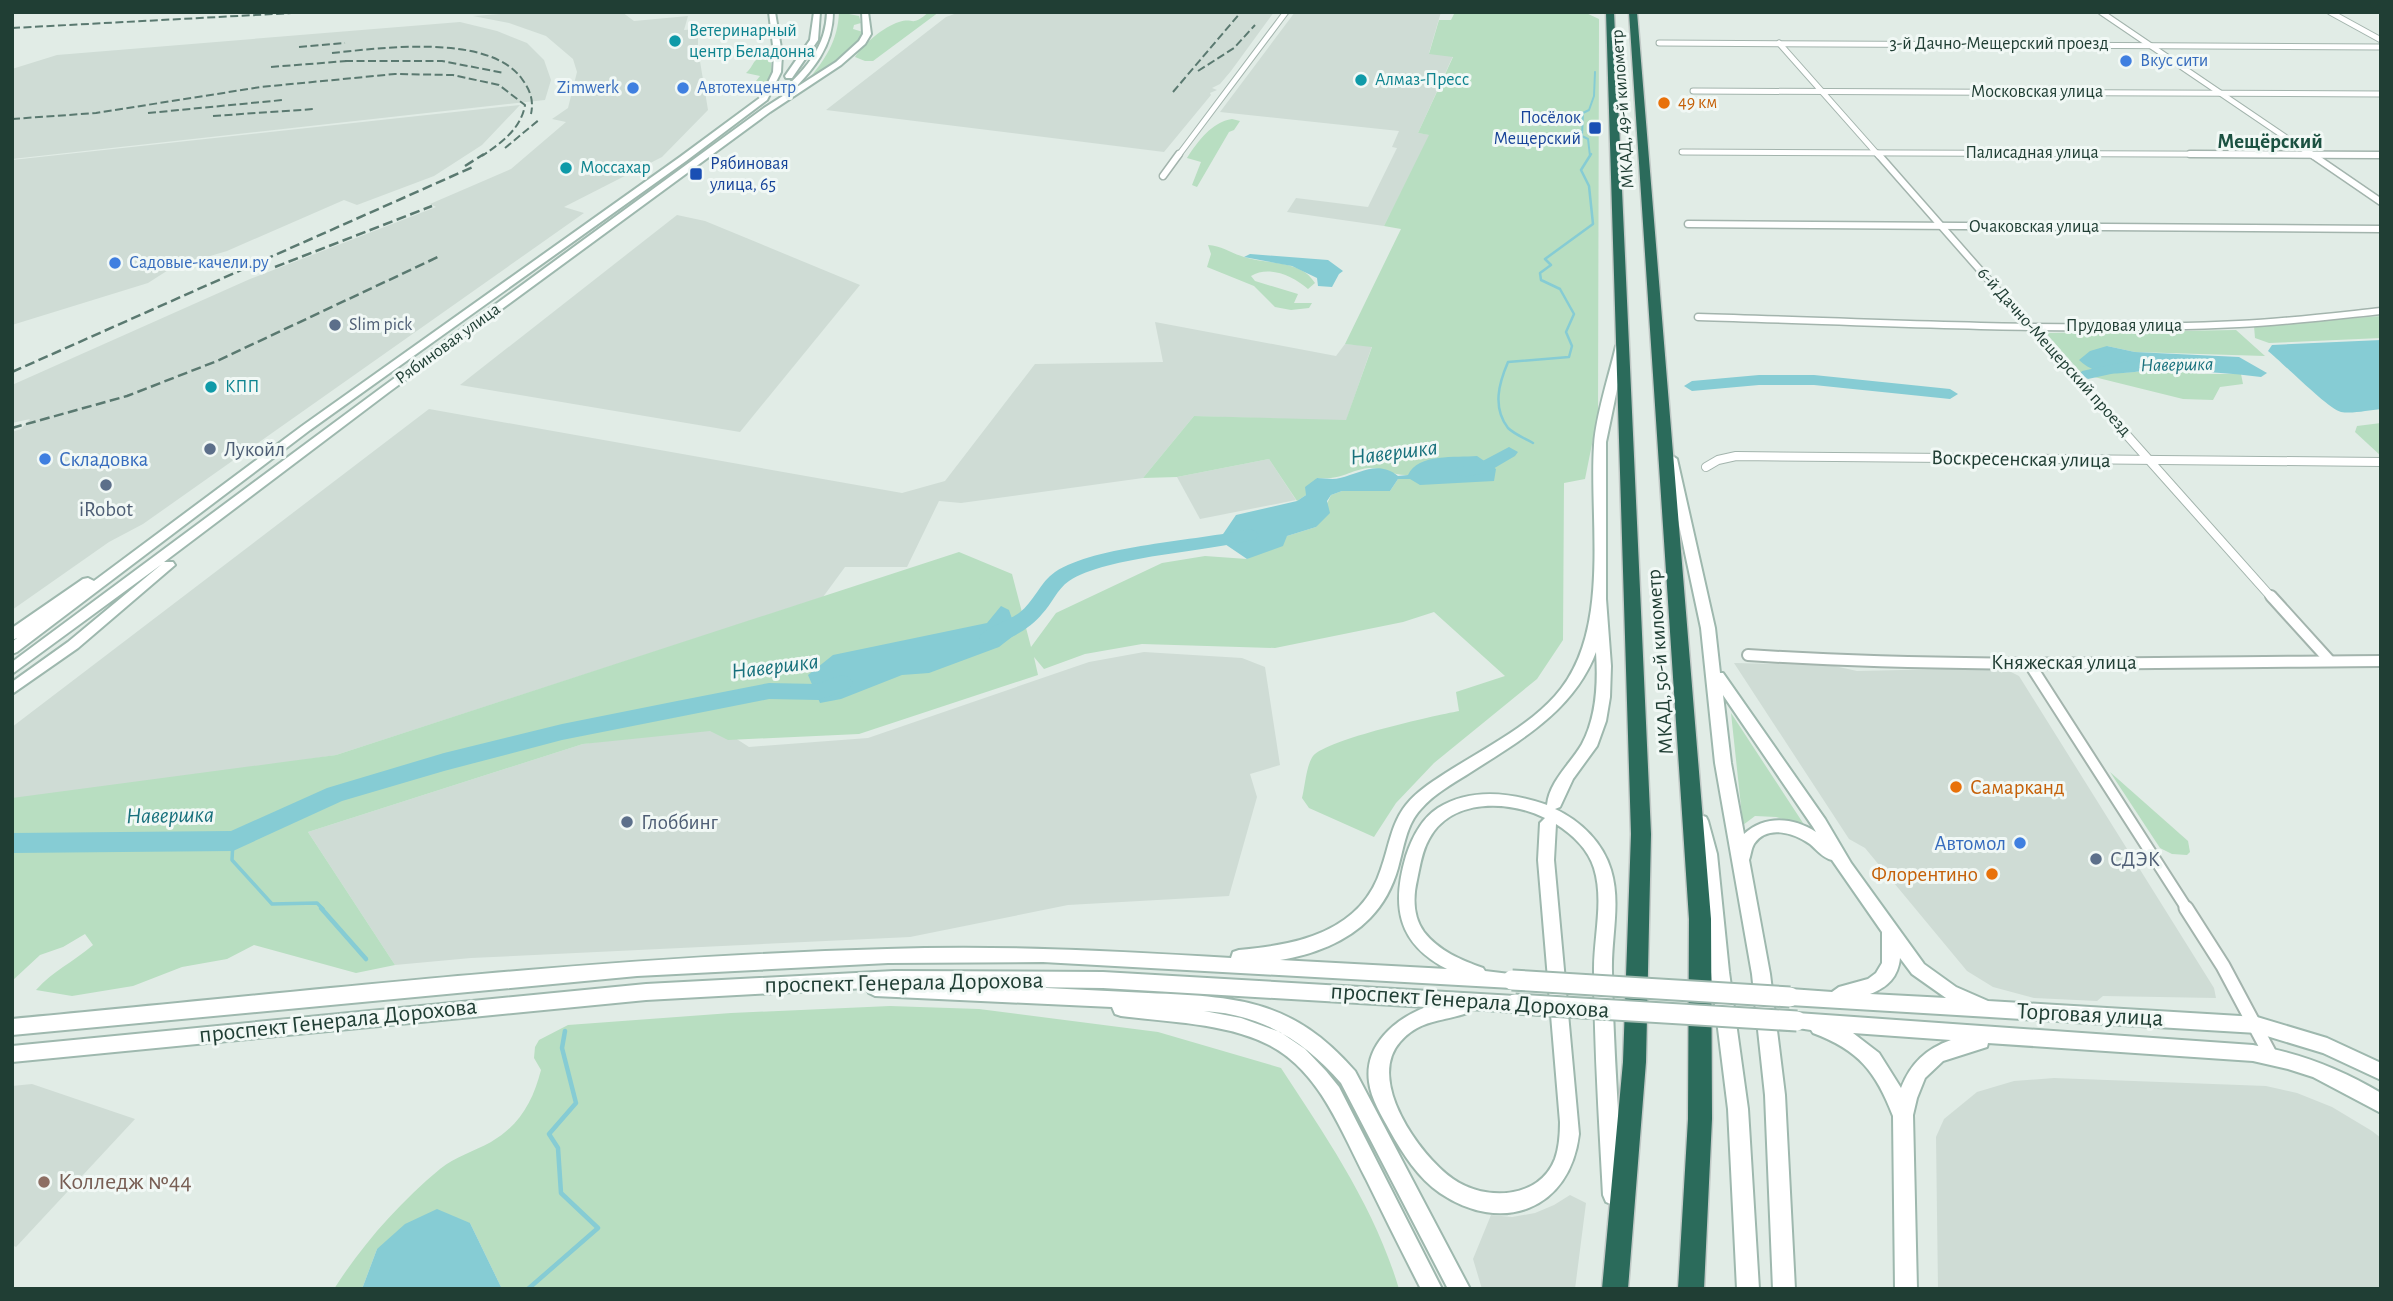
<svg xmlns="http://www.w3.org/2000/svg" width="2393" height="1301" font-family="'Alegreya Sans',sans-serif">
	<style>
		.built { fill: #cfdcd5 }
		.green { fill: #b8dec1 }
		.water { fill: #86ccd4 }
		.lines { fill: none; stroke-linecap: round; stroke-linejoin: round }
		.stream-far3 { stroke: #86ccd4; stroke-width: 2 }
		.stream-far2 { stroke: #86ccd4; stroke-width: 2.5 }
		.stream-far1 { stroke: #86ccd4; stroke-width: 3.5 }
		.stream { stroke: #86ccd4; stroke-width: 4.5 }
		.river { fill: #86ccd4; fill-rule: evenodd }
		.street-far4-casing { stroke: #a3b4ad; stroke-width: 7 }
		.street-far3-casing { stroke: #a3b4ad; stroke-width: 9 }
		.street-far2-casing { stroke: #a3b4ad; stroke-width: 10 }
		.street-far1-casing { stroke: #a3b4ad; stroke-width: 14 }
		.street-casing { stroke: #a3b4ad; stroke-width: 17 }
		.secondary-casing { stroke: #9eb8ae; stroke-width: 4 }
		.highway-casing { stroke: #c1c9c6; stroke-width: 3 }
		.street-far4 { stroke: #fff; stroke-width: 5 }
		.street-far3 { stroke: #fff; stroke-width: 6 }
		.street-far2 { stroke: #fff; stroke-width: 8 }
		.street-far1 { stroke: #fff; stroke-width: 10 }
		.street { stroke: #fff; stroke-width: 13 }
		.secondary { fill: #fff; fill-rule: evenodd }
		.highway { fill: #2b6b5b; fill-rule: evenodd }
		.rail-far1 { stroke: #5a7970; stroke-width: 2; stroke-dasharray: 8 3.5; stroke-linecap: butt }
		.rail { stroke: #5a7970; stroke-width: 2.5; stroke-dasharray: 10 4.5; stroke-linecap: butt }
		.secondary-bridge-casing { stroke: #9eb8ae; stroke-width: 23; stroke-linecap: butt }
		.secondary-bridge { stroke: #fff; stroke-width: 19 }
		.culture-dot { fill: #0f9aa8; stroke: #f1f8f5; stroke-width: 2.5 }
		.shop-dot { fill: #3f7fe0; stroke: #f1f8f5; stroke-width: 2.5 }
		.food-dot { fill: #e8710a; stroke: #f1f8f5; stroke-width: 2.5 }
		.transit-dot { fill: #1a4fb4; stroke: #f1f8f5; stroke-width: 2.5 }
		.service-dot { fill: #5c6f8a; stroke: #f1f8f5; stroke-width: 2.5 }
		.education-dot { fill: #8d6e63; stroke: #f1f8f5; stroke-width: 2.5 }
		.labels { text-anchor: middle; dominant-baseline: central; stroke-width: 6; stroke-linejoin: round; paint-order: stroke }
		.far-culture-label { font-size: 18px; fill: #0d838f; stroke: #f1f8f5; text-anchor: start }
		.far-street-label { font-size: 18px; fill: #203e34; stroke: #f1f8f5 }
		.far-shop-label { font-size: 18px; fill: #366cbe; stroke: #f1f8f5; text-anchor: start }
		.far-food-label { font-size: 18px; fill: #c56008; stroke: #f1f8f5; text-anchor: start }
		.far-transit-label { font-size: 18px; fill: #164399; stroke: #f1f8f5; text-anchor: end }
		.far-service-label { font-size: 18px; fill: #4e5e75; stroke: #f1f8f5; text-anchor: start }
		.far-water-label { font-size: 19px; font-style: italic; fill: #17707c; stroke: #f1f8f5 }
		.far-quarter-label { font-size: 21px; font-weight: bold; fill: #1b5141; stroke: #f1f8f5 }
		.service-label { font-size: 21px; fill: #4e5e75; stroke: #f1f8f5; text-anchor: start }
		.shop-label { font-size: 21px; fill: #366cbe; stroke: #f1f8f5; text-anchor: start }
		.street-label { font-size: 21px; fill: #203e34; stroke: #f1f8f5 }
		.food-label { font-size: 21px; fill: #c56008; stroke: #f1f8f5; text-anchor: start }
		.water-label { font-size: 23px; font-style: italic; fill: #17707c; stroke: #f1f8f5 }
		.near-street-label { font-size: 24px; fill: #203e34; stroke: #f1f8f5 }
		.near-education-label { font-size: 24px; fill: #785e54; stroke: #f1f8f5; text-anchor: start }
	</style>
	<rect width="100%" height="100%" fill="#e1ece6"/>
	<!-- built -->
	<g class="built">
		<path d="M525 12H622L634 21 688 16 684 30 698 29V49L708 110 662 157 564 207 584 213 143 524 109 542 12 610V432L21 429 30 419 12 423V385L250 279 436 207 430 204 511 169 566 122 552 119 568 108 577 72 573 59 546 36 509 23 473 16Z"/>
		<path d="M960 12H1274L1231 71 1220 84 1212 88 1217 90 1210 93 1211 95 1164 152 826 110 946 17Z"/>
		<path d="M1295 12H1441L1429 53 1453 56 1418 133 1430 135 1384 226 1287 212 1296 198 1368 207 1397 148 1392 147 1399 131 1220 112Z"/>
		<path d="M460 22 497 31 527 43 544 60 551 80 545 100 12 159V69L57 55Z"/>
		<path d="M520 105 482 145 434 176 357 205 344 200 227 251 173 267 148 283 12 325V160Z"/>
		<path d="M677 215 705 221 860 285 740 432 460 385Z"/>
		<path d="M1155 322 1336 356 1345 344 1372 346 1346 421 1194 416 1143 478 961 503 939 501 907 567H845L823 597 336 755 12 804V727L429 409 902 493 945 481 1035 364 1163 362Z"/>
		<path d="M1269 459 1296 500 1200 519 1177 477Z"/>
		<path d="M1144 652 1242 658 1265 667 1280 765 1250 774 1257 797 1229 896 1068 905 910 937 471 958 395 965 308 832 583 744 715 725 749 747 868 738 1089 662Z"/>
		<path d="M1734 663 1830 665 1857 671 1990 668 2005 669 2019 676 2214 988 2216 998 2103 996 2097 1001 2034 998 1993 987 1967 971 1865 848 1849 839Z"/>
		<path d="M2054 1078 2266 1086 2297 1093 2332 1107 2372 1131 2381 1138V1289H1938L1936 1137 1944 1119 1977 1092 2014 1081Z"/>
		<path d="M32 1084 135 1119 16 1247 12 1245V1086Z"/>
		<path d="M1570 1195 1586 1203 1575 1289H1482L1473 1259 1491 1215 1512 1217 1535 1213 1554 1205Z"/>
	</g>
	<!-- green -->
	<g class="green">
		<path d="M839 12 859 16 861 23 854 25 853 29 863 32C855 52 825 71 807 81 825 60 838 41 839 12Z"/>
		<path d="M929 12H939L873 61H865L855 57C864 44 883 27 899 22 915 17 910 28 929 12Z"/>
		<path d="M1455 12H1584L1599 19 1598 414 1585 479 1564 483 1563 640 1537 679 1434 763 1396 803 1374 837 1309 808 1302 798C1305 787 1306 766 1313 756 1328 739 1433 716 1459 711L1456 692 1505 676 1434 612 1403 622 1275 648 1142 644 1085 654 1044 669 1034 657 1038 675 859 734 728 740 710 731 583 744 308 832 395 965 356 973 254 945 227 959 182 967 133 986 72 996 36 990C54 970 72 963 93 945L85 934 63 947 40 955 12 981V798L336 755 959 552 1012 574 1031 647 1056 613 1162 563 1205 556 1247 559 1287 536 1316 527 1331 495 1342 491H1390L1398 479H1410L1408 475C1394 476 1381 467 1368 468 1347 471 1343 480 1317 478L1306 495 1297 501 1269 459 1177 477 1143 478 1194 416 1346 420 1372 347 1345 344 1401 229 1384 226 1429 135 1418 133 1453 57 1429 54 1439 20H1451Z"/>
		<path d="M771 58V81L764 86H752L760 76 746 73C757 63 750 57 771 58Z"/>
		<path d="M1232 119 1240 121 1234 130 1229 132 1197 187 1192 185 1201 162 1187 158C1198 141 1212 122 1232 119Z"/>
		<path d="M1208 245C1222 246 1231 253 1244 257 1268 265 1300 259 1315 283L1308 289C1293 276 1269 265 1251 276L1255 281 1298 294 1294 303H1312L1309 308 1291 310 1275 307 1254 286 1207 267 1211 254Z"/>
		<path d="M2381 316V338L2269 343 2255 338 2254 326Z"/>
		<path d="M2236 330 2265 356 2135 352 2107 346 2121 373 2172 369 2198 374H2241L2243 384 2220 387 2213 400 2183 399 2082 374 2046 333Z"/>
		<path d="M2381 423V456L2355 432 2357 426Z"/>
		<path d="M1731 713 1805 826 1776 817 1755 816 1743 825Z"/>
		<path d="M2110 772 2188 841 2190 852 2187 855 2172 854 2160 848Z"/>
		<path d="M890 1006 979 1009 1158 1032 1281 1068C1327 1138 1375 1208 1399 1289H502L470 1223 377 1249 362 1289H334C362 1245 399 1203 440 1169 456 1156 473 1152 491 1142 520 1125 533 1101 541 1070L534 1058 535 1047 539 1040 568 1025 731 1013Z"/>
	</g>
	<!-- water -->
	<g class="water">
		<path d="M1250 254 1328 260 1343 271 1339 274 1332 287 1318 286 1317 278 1292 266 1244 257Z"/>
		<path d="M2381 340V409C2369 410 2353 414 2341 412 2329 410 2283 363 2268 351L2272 345Z"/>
		<path d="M2107 346 2135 352 2239 357 2267 373 2261 377C2232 373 2203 372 2174 369 2144 367 2104 385 2079 360L2090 351Z"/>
		<path d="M1477 456 1496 469 1494 481 1420 485 1410 479H1398L1390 491H1342L1331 495 1327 501 1330 513 1316 527 1287 536 1283 546 1247 559 1219 540 1236 515 1297 501 1306 495 1305 487 1317 478C1324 478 1333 480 1340 478 1361 473 1378 460 1398 476L1408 475C1418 453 1456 458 1477 456Z"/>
		<path d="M1001 606 1009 610 1017 633 999 647 929 673 902 675 841 699 820 703 808 675 833 655 987 623Z"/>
		<path d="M437 1209 470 1223 502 1289H362L377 1249 405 1224Z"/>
	</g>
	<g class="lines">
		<!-- stream-far3 -->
		<path class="stream-far3" d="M1590 156 1588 139 1582 136 1583 113 1589 110 1594 96 1595 72"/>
		<!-- stream-far2 -->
		<path class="stream-far2" d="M1533 443C1526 439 1514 434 1508 428 1492 407 1499 383 1508 362L1569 357 1572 346 1566 332 1574 314 1560 289 1541 280 1540 273 1551 265 1545 259 1593 224 1589 186 1581 170 1591 154"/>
		<!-- stream-far1 -->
		<path class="stream-far1" d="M233 841 232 860 272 904 317 903 323 909"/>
		<!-- stream -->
		<g class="stream">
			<path d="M321 908 366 959"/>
			<path d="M528 1289 598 1228 561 1193 558 1148 549 1134 576 1103 562 1048 565 1031"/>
		</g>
		<!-- river -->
		<g class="river">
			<path d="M2128 361 2136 366 2134 369 2088 379 2080 374 2082 371Z"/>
			<path d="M1759 375H1814L1950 389 1958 394 1950 399 1814 385H1759L1692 391 1684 386 1692 381Z"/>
			<path d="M1509 447 1518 452 1515 456 1486 473 1463 477 1454 472 1457 468 1475 465Z"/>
			<path d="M1249 529 1256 531 1259 535 1256 539C1207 552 1107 556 1069 581 1057 589 1052 604 1042 614 1030 629 1001 647 982 642L979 637C984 629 1009 620 1019 613 1034 602 1040 582 1055 572 1096 545 1197 541 1249 529Z"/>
			<path d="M842 675 850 678 853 683 850 688 819 700 769 699 562 740 444 771 342 801 233 851 12 853V833L231 831 327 788 444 753 562 724 677 701 769 683 817 684Z"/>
		</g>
		<!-- street-far4 casing -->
		<g class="street-far4-casing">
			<g id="street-far4">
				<path d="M2101 12 2313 156"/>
				<path d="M2330 12 2381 40"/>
				<path d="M1659 43 2381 47"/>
				<path d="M1779 43 1879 156"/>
				<path d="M1693 91 2381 94"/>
				<path d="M1682 152 2381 155"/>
				<path d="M1178 156 1286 12"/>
			</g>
		</g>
		<!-- street-far3 casing -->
		<g class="street-far3-casing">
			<g id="street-far3">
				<path d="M1878 154 2052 352"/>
				<path d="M2190 154 2381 155"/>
				<path d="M2311 154 2381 202"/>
				<path d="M1163 176 1179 154"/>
				<path d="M1688 224 2381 229"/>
				<path d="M1698 317C1878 322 2059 333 2239 324 2286 322 2334 316 2381 311"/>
			</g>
		</g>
		<!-- street-far2 casing -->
		<g class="street-far2-casing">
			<g id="street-far2">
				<path d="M2051 350 2272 598"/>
				<path d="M1706 467 1718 460 1736 456 2381 462"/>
			</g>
		</g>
		<!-- street-far1 casing -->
		<g class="street-far1-casing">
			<g id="street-far1">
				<path d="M2271 596 2329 660"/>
				<path d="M1748 655C1958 669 2170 662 2381 661"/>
				<path d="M2029 663 2187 909"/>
			</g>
		</g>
		<!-- street casing -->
		<g class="street-casing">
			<path id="street" d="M2186 908 2223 966 2271 1056"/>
		</g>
		<!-- secondary casing -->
		<g class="secondary-casing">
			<g id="secondary">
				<path d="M769 12H775L782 54 781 72 767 100 686 161 310 430 17 652 12 654V642L17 638 12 640V628L83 579 88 578 94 581 302 426 680 157 761 97 773 72 774 54Z"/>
				<path d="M814 12H820L818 40 792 78H786L785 76 810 40Z"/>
				<path d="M827 12H833C833 47 813 70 789 94H783V90C807 68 826 46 827 12Z"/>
				<path d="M862 12H868L871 34 865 44 841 65 770 112 389 392 164 562H173L175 565 78 648 12 694V682L68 642 162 564 12 674V662L381 388 764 108 836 62 859 41 863 34Z"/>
				<path d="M1621 343 1626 346 1606 442V599L1611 666 1610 697 1606 721 1597 746 1573 779 1560 807 1555 809C1581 821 1603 843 1611 870 1621 903 1611 938 1612 971 1613 1046 1619 1120 1623 1195L1620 1202 1613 1205 1606 1202 1603 1195C1599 1120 1594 1045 1594 969 1594 936 1604 900 1594 868 1588 849 1572 834 1556 824L1554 860 1579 1134C1570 1210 1502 1235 1440 1193 1418 1178 1403 1154 1390 1131 1382 1116 1371 1099 1369 1082 1364 1045 1395 1019 1426 1007L1103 988 1026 987C1067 989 1107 991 1148 993 1238 997 1292 999 1355 1071L1470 1289H1448L1341 1083C1305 1041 1261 1014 1204 1011L1241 1018 1280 1032 1305 1049 1326 1071 1339 1087 1442 1289H1421C1402 1252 1384 1216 1366 1179 1341 1131 1319 1069 1267 1044 1226 1023 1166 1022 1121 1016L1115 1014 1112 1007 875 996 869 993 866 988 646 1000 12 1062V1046L646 984 894 971 1103 972 1515 996 1521 998 1524 1004 1521 1010 1515 1012 1469 1009 1467 1013C1442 1022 1420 1019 1400 1042 1366 1080 1419 1155 1453 1179 1484 1201 1539 1200 1555 1159 1559 1148 1560 1134 1560 1122L1538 860 1540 823 1545 818C1509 800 1451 798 1429 839 1422 851 1420 866 1417 880 1413 897 1413 917 1424 932 1439 951 1461 960 1483 968L1485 971 1518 975 1521 980 1518 985 1512 988 1043 962 888 963 637 976 12 1035V1019C303 992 595 957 887 949 1002 945 1116 951 1231 958L1233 952 1239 950C1297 945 1361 932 1381 869 1389 847 1391 824 1406 805 1418 790 1435 780 1452 769 1487 747 1527 727 1555 696 1612 633 1589 523 1594 445 1596 415 1609 376 1616 346ZM1596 652C1598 682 1597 716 1582 744 1571 763 1549 782 1547 805 1512 793 1472 787 1438 808 1421 819 1412 838 1406 856 1391 907 1398 944 1447 969L1280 960C1312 955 1347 942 1370 918 1383 905 1393 886 1398 868 1404 847 1406 825 1421 809 1434 794 1452 784 1468 774 1519 741 1573 712 1596 652Z"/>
				<path d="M1671 455 1677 459 1715 628 1720 673H1723L1825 819 1851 863 1924 964 1956 987 1988 1001 2257 1017 2327 1038 2381 1063V1080L2323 1053 2257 1033 1790 1005 1784 1003 1781 997 1784 991 1790 989 1832 992 1839 987 1868 979 1876 973 1882 963V932L1832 860C1823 858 1817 850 1810 844 1794 833 1767 824 1754 844 1751 849 1751 855 1749 860L1770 974 1785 1095 1795 1289H1773L1765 1095 1752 974 1715 763 1701 628 1665 459ZM1723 695 1813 827 1816 832C1793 817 1765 815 1744 834L1731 763ZM1900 958 1912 974 1946 998 1870 994C1888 987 1898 977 1900 958Z"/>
				<path d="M1700 815 1706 817 1708 821 1717 854 1729 972 1748 1109 1759 1289H1737L1728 1109 1711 972 1701 854 1692 821 1694 817Z"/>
				<path d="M1797 1013 2253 1045C2299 1053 2341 1069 2381 1093V1113L2313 1077 2288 1069 2253 1061 1988 1043 1987 1047 1943 1061 1925 1078 1917 1098 1913 1115 1917 1289H1895L1893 1116C1876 1072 1859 1050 1813 1033L1811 1030 1791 1027 1788 1021 1791 1015ZM1853 1033 1951 1040C1926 1049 1911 1063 1901 1088L1879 1053Z"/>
			</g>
		</g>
		<!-- highway casing -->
		<g class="highway-casing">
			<g id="highway">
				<path d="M1606 12H1614L1651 834 1646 1062 1628 1289H1602L1623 1062 1631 834Z"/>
				<path d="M1629 12H1637L1711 919 1712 1119 1704 1289H1678L1688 1119 1689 919Z"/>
			</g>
		</g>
		<!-- street-far4 -->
		<use href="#street-far4" class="street-far4"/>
		<!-- street-far3 -->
		<use href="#street-far3" class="street-far3"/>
		<!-- street-far2 -->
		<use href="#street-far2" class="street-far2"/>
		<!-- street-far1 -->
		<use href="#street-far1" class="street-far1"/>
		<!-- street -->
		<use href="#street" class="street"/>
		<!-- secondary -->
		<use href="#secondary" class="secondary"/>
		<!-- highway -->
		<use href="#highway" class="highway"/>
		<!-- rail-far1 -->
		<g class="rail-far1">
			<path d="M12 28 312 12"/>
			<path d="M299 47 345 43"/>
			<path d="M332 53C382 48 489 33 522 79 530 90 534 100 531 114"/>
			<path d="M345 61H442L504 73"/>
			<path d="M271 67 347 61"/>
			<path d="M1198 71 1234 48 1255 25"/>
			<path d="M1173 92 1241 12"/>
			<path d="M148 113 283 100"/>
			<path d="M213 116 314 109"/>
			<path d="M12 119 96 113 261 87 395 74 453 75 499 85 525 105C521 129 501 143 482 156"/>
			<path d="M505 148 540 119"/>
		</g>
		<!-- rail -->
		<g class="rail">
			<path d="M465 166 484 154"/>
			<path d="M275 267 432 206"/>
			<path d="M12 372 475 166"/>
			<path d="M12 428 127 396 217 361 440 256"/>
		</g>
		<!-- secondary-bridge casing -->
		<g class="secondary-bridge-casing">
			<g id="secondary-bridge">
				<path d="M1512 980 1790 997"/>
				<path d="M1515 1004 1797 1021"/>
			</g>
		</g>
		<!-- secondary-bridge -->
		<use href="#secondary-bridge" class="secondary-bridge"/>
	</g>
	<!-- markers -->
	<g class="culture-dot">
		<circle cx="675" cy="41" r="7"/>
		<circle cx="1361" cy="80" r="7"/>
		<circle cx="566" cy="168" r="7"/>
		<circle cx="211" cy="387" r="7"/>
	</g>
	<g class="shop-dot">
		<circle cx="2126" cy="61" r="7"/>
		<circle cx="633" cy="88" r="7"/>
		<circle cx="683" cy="88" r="7"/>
		<circle cx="115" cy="263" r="7"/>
		<circle cx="45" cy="459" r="7"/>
		<circle cx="2020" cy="843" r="7"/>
	</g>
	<g class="food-dot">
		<circle cx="1664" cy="103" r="7"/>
		<circle cx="1956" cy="787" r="7"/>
		<circle cx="1992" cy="874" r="7"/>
	</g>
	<g class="transit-dot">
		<rect x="1588" y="121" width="14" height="14" rx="3.5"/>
		<rect x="689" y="167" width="14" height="14" rx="3.5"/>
	</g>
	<g class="service-dot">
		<circle cx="335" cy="325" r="7"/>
		<circle cx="210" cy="449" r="7"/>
		<circle cx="106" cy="485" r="7"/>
		<circle cx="627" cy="822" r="7"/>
		<circle cx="2096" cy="859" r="7"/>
	</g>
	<circle class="education-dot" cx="44" cy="1182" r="7"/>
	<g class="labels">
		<!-- far-culture labels -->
		<g class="far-culture-label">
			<text x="689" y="31">Ветеринарный<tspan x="689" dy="21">центр Беладонна</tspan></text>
			<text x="1375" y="80">Алмаз-Пресс</text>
			<text x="580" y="168">Моссахар</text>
			<text x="225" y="387">КПП</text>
		</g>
		<!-- far-street labels -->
		<g class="far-street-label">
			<text x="1999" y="44">3-й Дачно-Мещерский проезд</text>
			<text x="2037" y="92">Московская улица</text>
			<text transform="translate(1623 109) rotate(-94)">МКАД, 49-й километр</text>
			<text x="2032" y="153">Палисадная улица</text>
			<text x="2034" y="227">Очаковская улица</text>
			<text x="2124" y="326">Прудовая улица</text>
			<text transform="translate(448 344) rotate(-36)">Рябиновая улица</text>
			<text transform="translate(2054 352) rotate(48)">6-й Дачно-Мещерский проезд</text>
		</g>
		<!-- far-shop labels -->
		<g class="far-shop-label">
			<text x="2140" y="61">Вкус сити</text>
			<text x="619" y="88" text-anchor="end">Zimwerk</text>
			<text x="697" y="88">Автотехцентр</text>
			<text x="129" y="263">Садовые-качели.ру</text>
		</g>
		<!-- far-food labels -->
		<g class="far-food-label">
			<text x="1678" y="103">49 км</text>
		</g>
		<!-- far-transit labels -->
		<g class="far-transit-label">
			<text x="1581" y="118">Посёлок<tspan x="1581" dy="21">Мещерский</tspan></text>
			<text x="710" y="164" text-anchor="start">Рябиновая<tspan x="710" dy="21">улица, 65</tspan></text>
		</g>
		<!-- far-service labels -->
		<g class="far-service-label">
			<text x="349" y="325">Slim pick</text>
		</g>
		<!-- far-water labels -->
		<g class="far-water-label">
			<text transform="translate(2177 365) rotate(-1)">Навершка</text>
		</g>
		<!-- far-quarter labels -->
		<g class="far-quarter-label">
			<text x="2270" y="141">Мещёрский</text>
		</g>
		<!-- service labels -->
		<g class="service-label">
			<text x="224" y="449">Лукойл</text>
			<text x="106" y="509" text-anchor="middle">iRobot</text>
			<text x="641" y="822">Глоббинг</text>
			<text x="2110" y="859">СДЭК</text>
		</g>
		<!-- shop labels -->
		<g class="shop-label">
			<text x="59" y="459">Складовка</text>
			<text x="2006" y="843" text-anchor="end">Автомол</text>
		</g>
		<!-- street labels -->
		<g class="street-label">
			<text transform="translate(2021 459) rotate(1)">Воскресенская улица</text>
			<text transform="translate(1660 662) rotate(-94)">МКАД, 50-й километр</text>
			<text x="2064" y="662">Княжеская улица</text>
		</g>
		<!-- food labels -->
		<g class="food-label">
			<text x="1970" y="787">Самарканд</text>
			<text x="1978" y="874" text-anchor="end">Флорентино</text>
		</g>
		<!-- water labels -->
		<g class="water-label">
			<text transform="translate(1394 453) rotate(-7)">Навершка</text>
			<text transform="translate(775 667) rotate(-7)">Навершка</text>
			<text transform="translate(170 816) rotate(-1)">Навершка</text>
		</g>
		<!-- near-street labels -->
		<g class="near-street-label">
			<text transform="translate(904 983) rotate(-1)">проспект Генерала Дорохова</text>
			<text transform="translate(1470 1001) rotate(4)">проспект Генерала Дорохова</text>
			<text transform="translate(2090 1015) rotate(3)">Торговая улица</text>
			<text transform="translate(338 1021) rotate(-6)">проспект Генерала Дорохова</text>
		</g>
		<!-- near-education labels -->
		<g class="near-education-label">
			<text x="58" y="1182">Колледж №44</text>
		</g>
	</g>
	<!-- border -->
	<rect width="2393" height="1301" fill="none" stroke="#203e34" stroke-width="28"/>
</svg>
